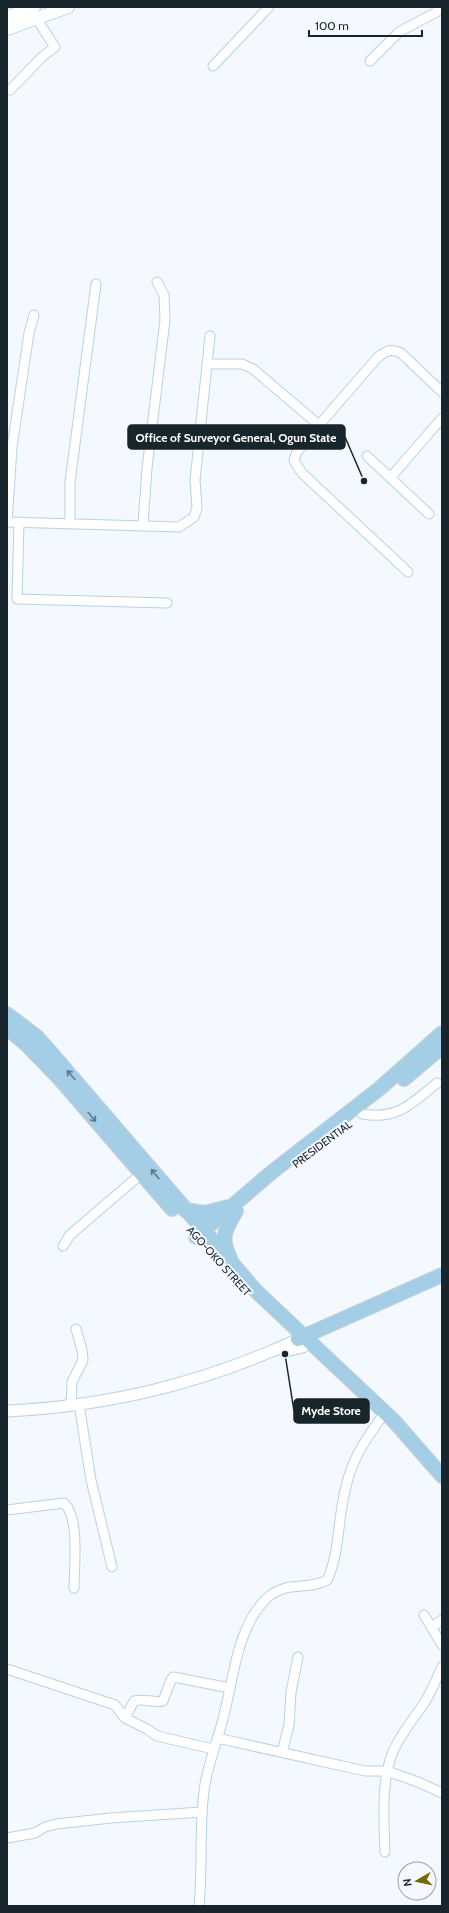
<svg xmlns="http://www.w3.org/2000/svg" width="449" height="1913" font-family="Cabin,sans-serif">
	<style>
		.lines { fill: none; stroke-linecap: round; stroke-linejoin: round }
		.minor-casing { stroke: #b5d3e7; stroke-width: 11 }
		.tertiary-casing { stroke: #b5d3e7; stroke-width: 13 }
		.secondary-casing { stroke: #b5d3e7; stroke-width: 14 }
		.primary-casing { stroke: #d1d3d5; stroke-width: 16 }
		.minor { stroke: #fff; stroke-width: 9 }
		.tertiary { stroke: #fff; stroke-width: 11 }
		.secondary { stroke: #fff; stroke-width: 12 }
		.primary { stroke: #a4cde6; stroke-width: 14 }
		.oneway { stroke: #5e798a }
		.labels { text-anchor: middle; dominant-baseline: central; stroke-width: 4; stroke-linejoin: round; paint-order: stroke }
		.street-label { font-size: 11px; fill: #19252d; stroke: #f3f9fe }
		.leader { fill: none; stroke: #19252d; stroke-width: 1.5 }
		.callout-dot { fill: #19252d; stroke: #f3f9fe; stroke-width: 1.5 }
		.callout { fill: #19252d; stroke: #19252d; stroke-width: 1.5 }
		.callout-label { font-size: 12px; text-anchor: middle; font-weight: bold; fill: #fff }
	</style>
	<rect width="100%" height="100%" fill="#f3f9fe"/>
	<g class="lines">
		<!-- minor casing -->
		<g class="minor-casing">
			<g id="minor">
				<path d="M370 61 399 32 442 9 440 7"/>
				<path d="M213 66 269 7"/>
				<path d="M10 90 42 57 55 47 36 18"/>
				<path d="M34 315 29 333 12 447 7 522 179 527 194 517 197 508 195 480 210 336"/>
				<path d="M207 364H242L253 369 319 425"/>
				<path d="M367 456 429 514"/>
				<path d="M391 477 442 418"/>
				<path d="M19 522 17 599 167 603"/>
				<path d="M70 523V482L96 284"/>
				<path d="M143 525 147 468 165 320 164 295 157 282"/>
				<path d="M408 572 302 473 294 461 296 454 306 440 378 357C387 351 390 348 401 353L442 392"/>
				<path d="M362 1114C398 1120 411 1104 437 1083"/>
				<path d="M63 1246 70 1235 141 1174"/>
				<path d="M79 1404 91 1480 112 1567"/>
				<path d="M71 1405 72 1382 83 1360 82 1350 76 1329"/>
				<path d="M7 1510 64 1503C80 1518 74 1566 74 1588"/>
				<path d="M424 1615 442 1645"/>
				<path d="M432 1627 442 1620"/>
				<path d="M7 1669 115 1705 125 1718 147 1729 157 1736 213 1749"/>
				<path d="M125 1718 134 1701C144 1698 153 1703 163 1701L171 1680 173 1677 230 1688"/>
				<path d="M217 1738 365 1771H387L418 1782 442 1793"/>
				<path d="M282 1752 289 1725 291 1692 298 1657"/>
				<path d="M7 1838 35 1833 45 1827 56 1824 111 1818 202 1812"/>
				<path d="M385 1852C384 1820 381 1784 392 1754 399 1736 412 1721 423 1705 431 1693 436 1680 442 1667"/>
				<path d="M199 1906C203 1868 199 1829 204 1791 207 1765 218 1741 224 1715 234 1676 237 1627 267 1598 287 1580 307 1591 327 1580 338 1559 338 1525 343 1501 349 1465 360 1447 381 1418"/>
			</g>
		</g>
		<!-- tertiary casing -->
		<g class="tertiary-casing">
			<g id="tertiary">
				<path d="M285 1351 303 1347"/>
				<path d="M7 1411C110 1406 203 1383 297 1340"/>
			</g>
		</g>
		<!-- secondary casing -->
		<g class="secondary-casing">
			<g id="secondary">
				<path d="M7 17 34 7"/>
				<path d="M7 29 68 7"/>
			</g>
		</g>
		<!-- primary casing -->
		<g class="primary-casing">
			<g id="primary">
				<path d="M7 1014 36 1036 53 1055 256 1291 394 1421 442 1476"/>
				<path d="M7 1028 25 1043 59 1078 172 1209"/>
				<path d="M404 1079 442 1047"/>
				<path d="M185 1210 205 1213 228 1207"/>
				<path d="M196 1237 272 1172 379 1089 442 1033"/>
				<path d="M230 1258C220 1237 225 1230 236 1211"/>
				<path d="M298 1339 442 1275"/>
			</g>
		</g>
		<!-- minor -->
		<use href="#minor" class="minor"/>
		<!-- tertiary -->
		<use href="#tertiary" class="tertiary"/>
		<!-- secondary -->
		<use href="#secondary" class="secondary"/>
		<!-- primary -->
		<use href="#primary" class="primary"/>
	</g>
	<!-- one-way arrows -->
	<defs><path id="oneway-shaft" d="M-6 0H5M1.5-3L5.5 0L1.5 3" fill="none" stroke-width="1.6" stroke-linecap="round" stroke-linejoin="round"/></defs>
	<g class="oneway">
		<use href="#oneway-shaft" transform="translate(71 1075) rotate(-131)"/>
		<use href="#oneway-shaft" transform="translate(92 1117) rotate(50)"/>
		<use href="#oneway-shaft" transform="translate(155 1174) rotate(-130)"/>
	</g>
	<g class="labels">
		<!-- street labels -->
		<g class="street-label">
			<text transform="translate(322 1144) rotate(-37)">PRESIDENTIAL</text>
			<text transform="translate(219 1261) rotate(48)">AGO-OKO STREET</text>
		</g>
	</g>
	<!-- callouts -->
	<path class="leader" d="M364 481L345 437M285 1354L294 1411"/>
	<g class="callout-dot">
		<circle cx="364" cy="481" r="4"/>
		<circle cx="285" cy="1354" r="4"/>
	</g>
	<g class="callout">
		<rect x="128" y="425" width="217" height="24" rx="4"/>
		<rect x="294" y="1399" width="75" height="24" rx="4"/>
	</g>
	<g class="callout-label">
		<text x="236" y="442">Office of Surveyor General, Ogun State</text>
		<text x="331" y="1415">Myde Store</text>
	</g>
	<!-- border -->
	<rect width="449" height="1913" fill="none" stroke="#19252d" stroke-width="16"/>
	<!-- north arrow -->
	<g transform="translate(417 1881) rotate(261)"><circle r="19" fill="#f3f9fe" stroke="#9ca4aa"/>
	<path d="M0-3L7 15L0 10L-7 15Z" fill="#756800"/>
	<text y="-6" font-size="11" font-weight="bold" text-anchor="middle" fill="#19252d">N</text>
	</g>
	<!-- scale -->
	<path d="M309 30v6h113v-6" fill="none" stroke="#19252d" stroke-width="2"/>
	<text x="315" y="30" font-size="12" fill="#19252d" stroke="#f3f9fe" stroke-width="3" paint-order="stroke">100 m</text>
</svg>
